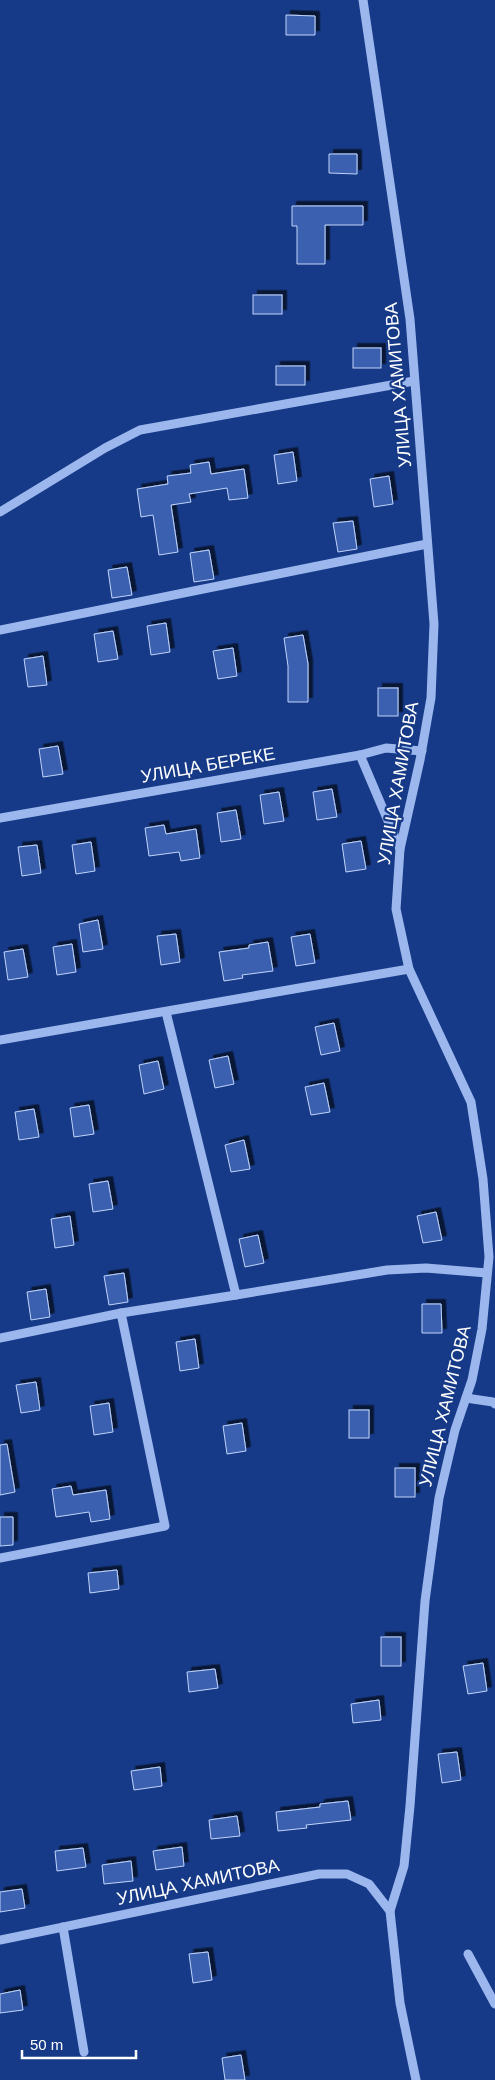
<svg xmlns="http://www.w3.org/2000/svg" width="495" height="2080" font-family="Helvetica,sans-serif">
	<style>
		.building { fill: #3a60af; stroke: #c1d4fa; filter: url(#shadow) }
		.lines { fill: none; stroke-linecap: round; stroke-linejoin: round }
		.minor { stroke: #9bb7ee; stroke-width: 9 }
		.labels { text-anchor: middle; dominant-baseline: central; stroke-width: 4.5; stroke-linejoin: round; paint-order: stroke }
		.street-label { font-size: 18px; fill: #fff; stroke: #163a87 }
	</style>
	<defs>
		<filter id="shadow"><feDropShadow dx="4.5" dy="-4.5" stdDeviation="0" flood-color="#0009"/></filter>
	</defs>
	<rect width="100%" height="100%" fill="#163a87"/>
	<!-- building -->
	<g class="building">
		<path d="M286 15 315 16V35H286Z"/>
		<path d="M329 154H357V174L329 173Z"/>
		<path d="M292 206H363V225H325V264H297V226H292Z"/>
		<rect x="253" y="295" width="29" height="19"/>
		<rect x="353" y="348" width="28" height="20"/>
		<rect x="276" y="366" width="29" height="19"/>
		<path d="M293 452 297 481 278 484 274 455Z"/>
		<path d="M209 462 211 474 244 469 248 498 229 500 227 488 189 494 191 502 171 505 178 552 159 555 153 515 141 517 137 489 168 484 167 476 191 473 190 465Z"/>
		<path d="M389 476 393 504 374 507 370 479Z"/>
		<path d="M353 521 357 549 338 552 333 523Z"/>
		<path d="M209 550 214 579 194 582 190 553Z"/>
		<path d="M127 567 132 595 112 598 108 570Z"/>
		<path d="M166 623 170 652 151 655 147 626Z"/>
		<path d="M113 631 118 659 98 662 94 634Z"/>
		<path d="M303 635 308 664V702H288V666L284 638Z"/>
		<path d="M233 648 237 676 218 679 213 651Z"/>
		<path d="M43 656 47 685 28 687 24 659Z"/>
		<rect x="378" y="688" width="20" height="28"/>
		<path d="M58 746 63 774 43 777 39 749Z"/>
		<path d="M332 789 337 817 317 820 313 792Z"/>
		<path d="M279 792 284 821 264 824 260 795Z"/>
		<path d="M236 810 241 839 221 842 217 813Z"/>
		<path d="M164 825 166 834 196 829 200 858 181 861 179 852 149 856 145 828Z"/>
		<path d="M361 841 366 869 346 872 342 844Z"/>
		<path d="M91 842 95 871 76 874 72 845Z"/>
		<path d="M37 845 41 873 22 876 18 847Z"/>
		<path d="M98 920 103 949 83 952 79 924Z"/>
		<path d="M176 934 180 962 161 965 157 936Z"/>
		<path d="M310 934 315 963 296 966 291 937Z"/>
		<path d="M268 942 273 971 242 975 243 978 224 981 219 952 249 948V945Z"/>
		<path d="M72 944 76 972 57 975 53 947Z"/>
		<path d="M23 949 28 977 8 980 4 952Z"/>
		<path d="M334 1023 340 1051 321 1055 315 1027Z"/>
		<path d="M228 1056 234 1084 215 1088 209 1060Z"/>
		<path d="M158 1061 164 1089 144 1094 139 1065Z"/>
		<path d="M324 1083 330 1112 311 1115 305 1087Z"/>
		<path d="M89 1105 94 1134 74 1137 70 1108Z"/>
		<path d="M34 1109 39 1137 19 1140 15 1112Z"/>
		<path d="M244 1140 250 1169 231 1172 225 1145Z"/>
		<path d="M108 1181 113 1209 93 1212 89 1184Z"/>
		<path d="M436 1212 442 1240 423 1243 417 1216Z"/>
		<path d="M70 1216 74 1245 55 1248 51 1219Z"/>
		<path d="M258 1235 264 1263 245 1267 239 1239Z"/>
		<path d="M124 1273 128 1302 109 1305 104 1276Z"/>
		<path d="M46 1289 50 1317 31 1320 27 1292Z"/>
		<path d="M422 1304H441L442 1333H422Z"/>
		<path d="M195 1339 199 1368 180 1371 176 1342Z"/>
		<path d="M36 1382 40 1410 21 1413 16 1385Z"/>
		<path d="M109 1403 113 1432 94 1435 90 1406Z"/>
		<rect x="349" y="1410" width="20" height="28"/>
		<path d="M242 1423 246 1451 227 1454 223 1426Z"/>
		<path d="M7 1444 15 1492 0 1495V1445Z"/>
		<rect x="395" y="1468" width="20" height="29"/>
		<path d="M71 1486 73 1495 106 1490 110 1519 91 1522 89 1512 56 1517 52 1489Z"/>
		<path d="M0 1517H13V1545L0 1546Z"/>
		<path d="M117 1570 119 1589 90 1593 88 1573Z"/>
		<rect x="381" y="1637" width="20" height="29"/>
		<path d="M483 1663 487 1691 468 1694 463 1666Z"/>
		<path d="M215 1669 218 1688 189 1692 187 1672Z"/>
		<path d="M379 1700 381 1720 353 1723 351 1704Z"/>
		<path d="M457 1752 461 1780 442 1783 438 1754Z"/>
		<path d="M160 1767 162 1786 134 1790 131 1771Z"/>
		<path d="M348 1801 351 1820 306 1825 307 1828 278 1831 276 1812 320 1807V1804Z"/>
		<path d="M237 1816 240 1836 211 1839 209 1820Z"/>
		<path d="M182 1847 184 1866 156 1870 153 1851Z"/>
		<path d="M83 1848 86 1867 57 1871 55 1851Z"/>
		<path d="M131 1861 133 1881 104 1884 102 1865Z"/>
		<path d="M22 1889 25 1908 0 1912V1892Z"/>
		<path d="M208 1952 212 1980 193 1983 189 1954Z"/>
		<path d="M20 1990 23 2010 0 2013V1994Z"/>
		<path d="M241 2055 245 2080H225L222 2058Z"/>
	</g>
	<g class="lines">
		<!-- minor -->
		<g class="minor">
			<path d="M363 0 410 319 434 624 431 698 420 760 400 849 396 909 409 969 471 1102 483 1179 489 1257 482 1329 472 1380 455 1430 439 1498 425 1601 410 1806 404 1866 390 1911 400 2003 416 2080"/>
			<path d="M0 512 105 448 140 430 414 381"/>
			<path d="M0 630 427 544"/>
			<path d="M360 755 400 849"/>
			<path d="M0 818 360 755 386 748 422 751"/>
			<path d="M166 1012 236 1295 387 1270 426 1268 487 1273"/>
			<path d="M0 1040 409 969"/>
			<path d="M121 1313 236 1295"/>
			<path d="M0 1338 121 1313 165 1526 0 1558"/>
			<path d="M466 1398 493 1402 495 1404"/>
			<path d="M63 1927 84 2052"/>
			<path d="M0 1940 319 1874H347L369 1884 390 1911"/>
			<path d="M468 1954 495 2004"/>
		</g>
	</g>
	<g class="labels">
		<!-- street labels -->
		<g class="street-label">
			<text transform="translate(398 385) rotate(-95)">УЛИЦА ХАМИТОВА</text>
			<text transform="translate(208 765) rotate(-10)">УЛИЦА БЕРЕКЕ</text>
			<text transform="translate(398 783) rotate(-80)">УЛИЦА ХАМИТОВА</text>
			<text transform="translate(445 1406) rotate(-76)">УЛИЦА ХАМИТОВА</text>
			<text transform="translate(198 1882) rotate(-12)">УЛИЦА ХАМИТОВА</text>
		</g>
	</g>
	<!-- scale -->
	<path d="M22 2050v8h114v-8" fill="none" stroke="#ffffff" stroke-width="2.5"/>
	<text x="30" y="2050" font-size="15" fill="#ffffff" stroke="#163a87" stroke-width="4" paint-order="stroke">50 m</text>
</svg>
